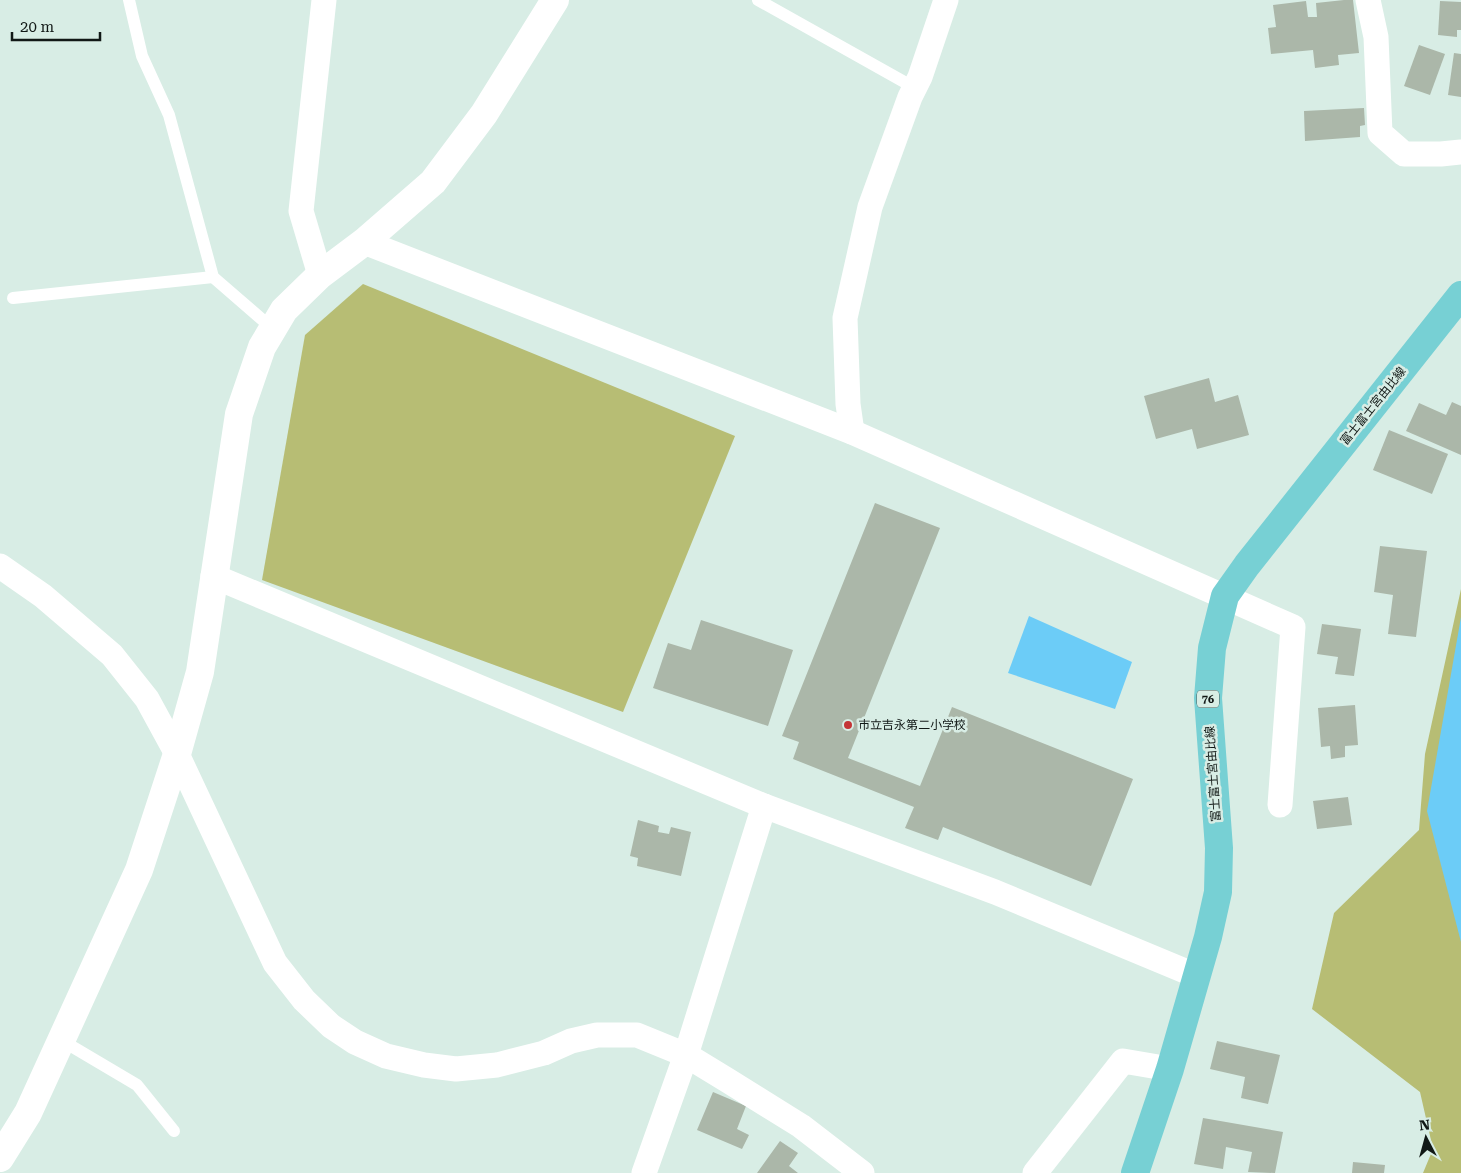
<svg xmlns="http://www.w3.org/2000/svg" width="1461" height="1173" font-family="'Roboto Serif','Noto Sans JP',serif">
	<style>
		.green { fill: #b7bd74 }
		.water { fill: #6cccf7 }
		.building { fill: #abb7a9 }
		.lines { fill: none; stroke-linecap: round; stroke-linejoin: round }
		.lane { stroke: #fff; stroke-width: 12 }
		.street { stroke: #fff; stroke-width: 25 }
		.secondary { stroke: #fff; stroke-width: 28 }
		.primary { stroke: #77d0d4; stroke-width: 28 }
		.poi-dot { fill: #c43537; stroke: #d8ede5; stroke-width: 2 }
		.labels { text-anchor: middle; dominant-baseline: central; stroke-width: 5; stroke-linejoin: round; paint-order: stroke }
		.shield { fill: #d8ede5; stroke: #4d5854; stroke-width: 1 }
		.shield-label { font-size: 11px; font-weight: bold; fill: #111816 }
		.street-label { font-size: 12px; fill: #111816; stroke: #d8ede5 }
		.poi-label { font-size: 12px; fill: #111816; stroke: #d8ede5; text-anchor: start }
	</style>
	<rect width="100%" height="100%" fill="#d8ede5"/>
	<!-- green -->
	<g class="green">
		<path d="M363 284 735 436 623 712 262 580 305 335Z"/>
		<path d="M1461 589V1173H1423L1433 1149 1420 1092 1312 1009 1334 913 1419 830 1425 754Z"/>
	</g>
	<!-- water -->
	<g class="water">
		<path d="M1029 616 1132 662 1115 709 1008 673Z"/>
		<path d="M1461 617V942L1427 811Z"/>
	</g>
	<!-- building -->
	<g class="building">
		<path d="M1344 0H1353L1359 53 1338 55 1339 65 1315 68 1313 50 1271 54 1268 28 1276 27 1273 5 1306 1 1308 17H1317L1316 3Z"/>
		<path d="M1440 1 1461 2V30H1457V37L1438 35Z"/>
		<path d="M1419 45 1445 54 1430 95 1404 86Z"/>
		<path d="M1454 53 1461 54V97L1448 95Z"/>
		<path d="M1364 108 1365 125 1360 126V137L1305 141 1304 111Z"/>
		<path d="M1209 378 1215 402 1238 395 1249 435 1197 449 1192 429 1156 439 1144 396Z"/>
		<path d="M1452 402 1461 406V455L1406 431 1419 403 1446 415Z"/>
		<path d="M1389 430 1448 454 1432 494 1373 470Z"/>
		<path d="M875 503 940 528 848 758 920 786 952 707 1133 779 1091 886 943 827 938 840 905 828 914 807 793 759 799 742 782 736Z"/>
		<path d="M1380 546 1427 551 1416 637 1388 634 1393 595 1374 592Z"/>
		<path d="M701 620 793 650 768 726 653 688 668 643 691 650Z"/>
		<path d="M1322 624 1361 629 1354 676 1335 674 1338 657 1317 654Z"/>
		<path d="M1355 705 1358 745 1345 746V757L1331 759 1330 746 1321 747 1318 708Z"/>
		<path d="M1348 797 1352 825 1317 829 1313 801Z"/>
		<path d="M638 820 659 826 658 832 669 834 671 827 691 832 681 876 637 866 638 858 630 856Z"/>
		<path d="M1217 1041 1280 1055 1268 1104 1241 1098 1245 1077 1210 1069Z"/>
		<path d="M713 1092 746 1106 737 1129 749 1135 742 1149 697 1130Z"/>
		<path d="M1203 1118 1283 1132 1275 1173 1248 1172 1252 1152 1226 1147 1223 1169 1194 1164Z"/>
		<path d="M780 1141 798 1153 789 1166 798 1173H757Z"/>
		<path d="M1353 1162 1385 1165 1384 1173H1352Z"/>
	</g>
	<g class="lines">
		<!-- lane -->
		<g class="lane">
			<path d="M129 0 142 56 169 115 213 277 273 329"/>
			<path d="M758 0 915 88"/>
			<path d="M13 298 213 277"/>
			<path d="M61 1040 137 1085 174 1131"/>
		</g>
		<!-- street -->
		<g class="street">
			<path d="M1368 0 1376 37 1380 133 1404 154H1441L1461 152"/>
			<path d="M364 242 852 432 1293 627 1280 805"/>
			<path d="M320 275 301 211 324 0"/>
			<path d="M852 432 848 404 845 318 870 207 910 97 920 77 946 0"/>
			<path d="M0 566 43 596 112 655 147 699 177 754 275 963 304 1000 331 1026 355 1042 386 1056 424 1065 456 1069 497 1065 544 1053 571 1041 597 1035H637L686 1055 727 1080 801 1126 862 1173"/>
			<path d="M213 576 764 806 995 892 1197 976"/>
			<path d="M644 1173 686 1055 764 806"/>
			<path d="M1035 1173 1123 1061 1170 1069"/>
		</g>
		<!-- secondary -->
		<path class="secondary" d="M0 1158 28 1113 139 870 177 754 200 672 239 414 262 347 284 310 320 275 364 242 433 182 484 114 555 0"/>
		<!-- primary -->
		<path class="primary" d="M1135 1173 1170 1069 1208 937 1218 892 1219 848 1208 698 1212 648 1225 596 1247 565 1461 295"/>
	</g>
	<!-- markers -->
	<circle class="poi-dot" cx="848" cy="725" r="5"/>
	<g class="labels">
		<!-- shield labels -->
		<rect class="shield" x="1197" y="690.5" width="22" height="17" rx="4"/>
		<g class="shield-label">
			<text x="1208" y="699">76</text>
		</g>
		<!-- street labels -->
		<g class="street-label">
			<text transform="translate(1373 406) rotate(-51)">富士富士宮由比線</text>
			<text transform="translate(1213 774) rotate(-94)">富士富士宮由比線</text>
		</g>
		<!-- poi labels -->
		<g class="poi-label">
			<text x="858" y="725">市立吉永第二小学校</text>
		</g>
	</g>
	<!-- north arrow -->
	<g transform="translate(1426 1138) rotate(354)" stroke="#d8ede5" stroke-width="4" paint-order="stroke">
	<path d="M0-4L9 19L0 12L-9 19Z" fill="#111816"/>
	<text y="-8" font-size="14" font-weight="bold" text-anchor="middle" fill="#111816">N</text>
	</g>
	<!-- scale -->
	<path d="M12 32v8h88v-8" fill="none" stroke="#111816" stroke-width="2.5"/>
	<text x="20" y="32" font-size="15" fill="#111816" stroke="#d8ede5" stroke-width="4" paint-order="stroke">20 m</text>
</svg>
